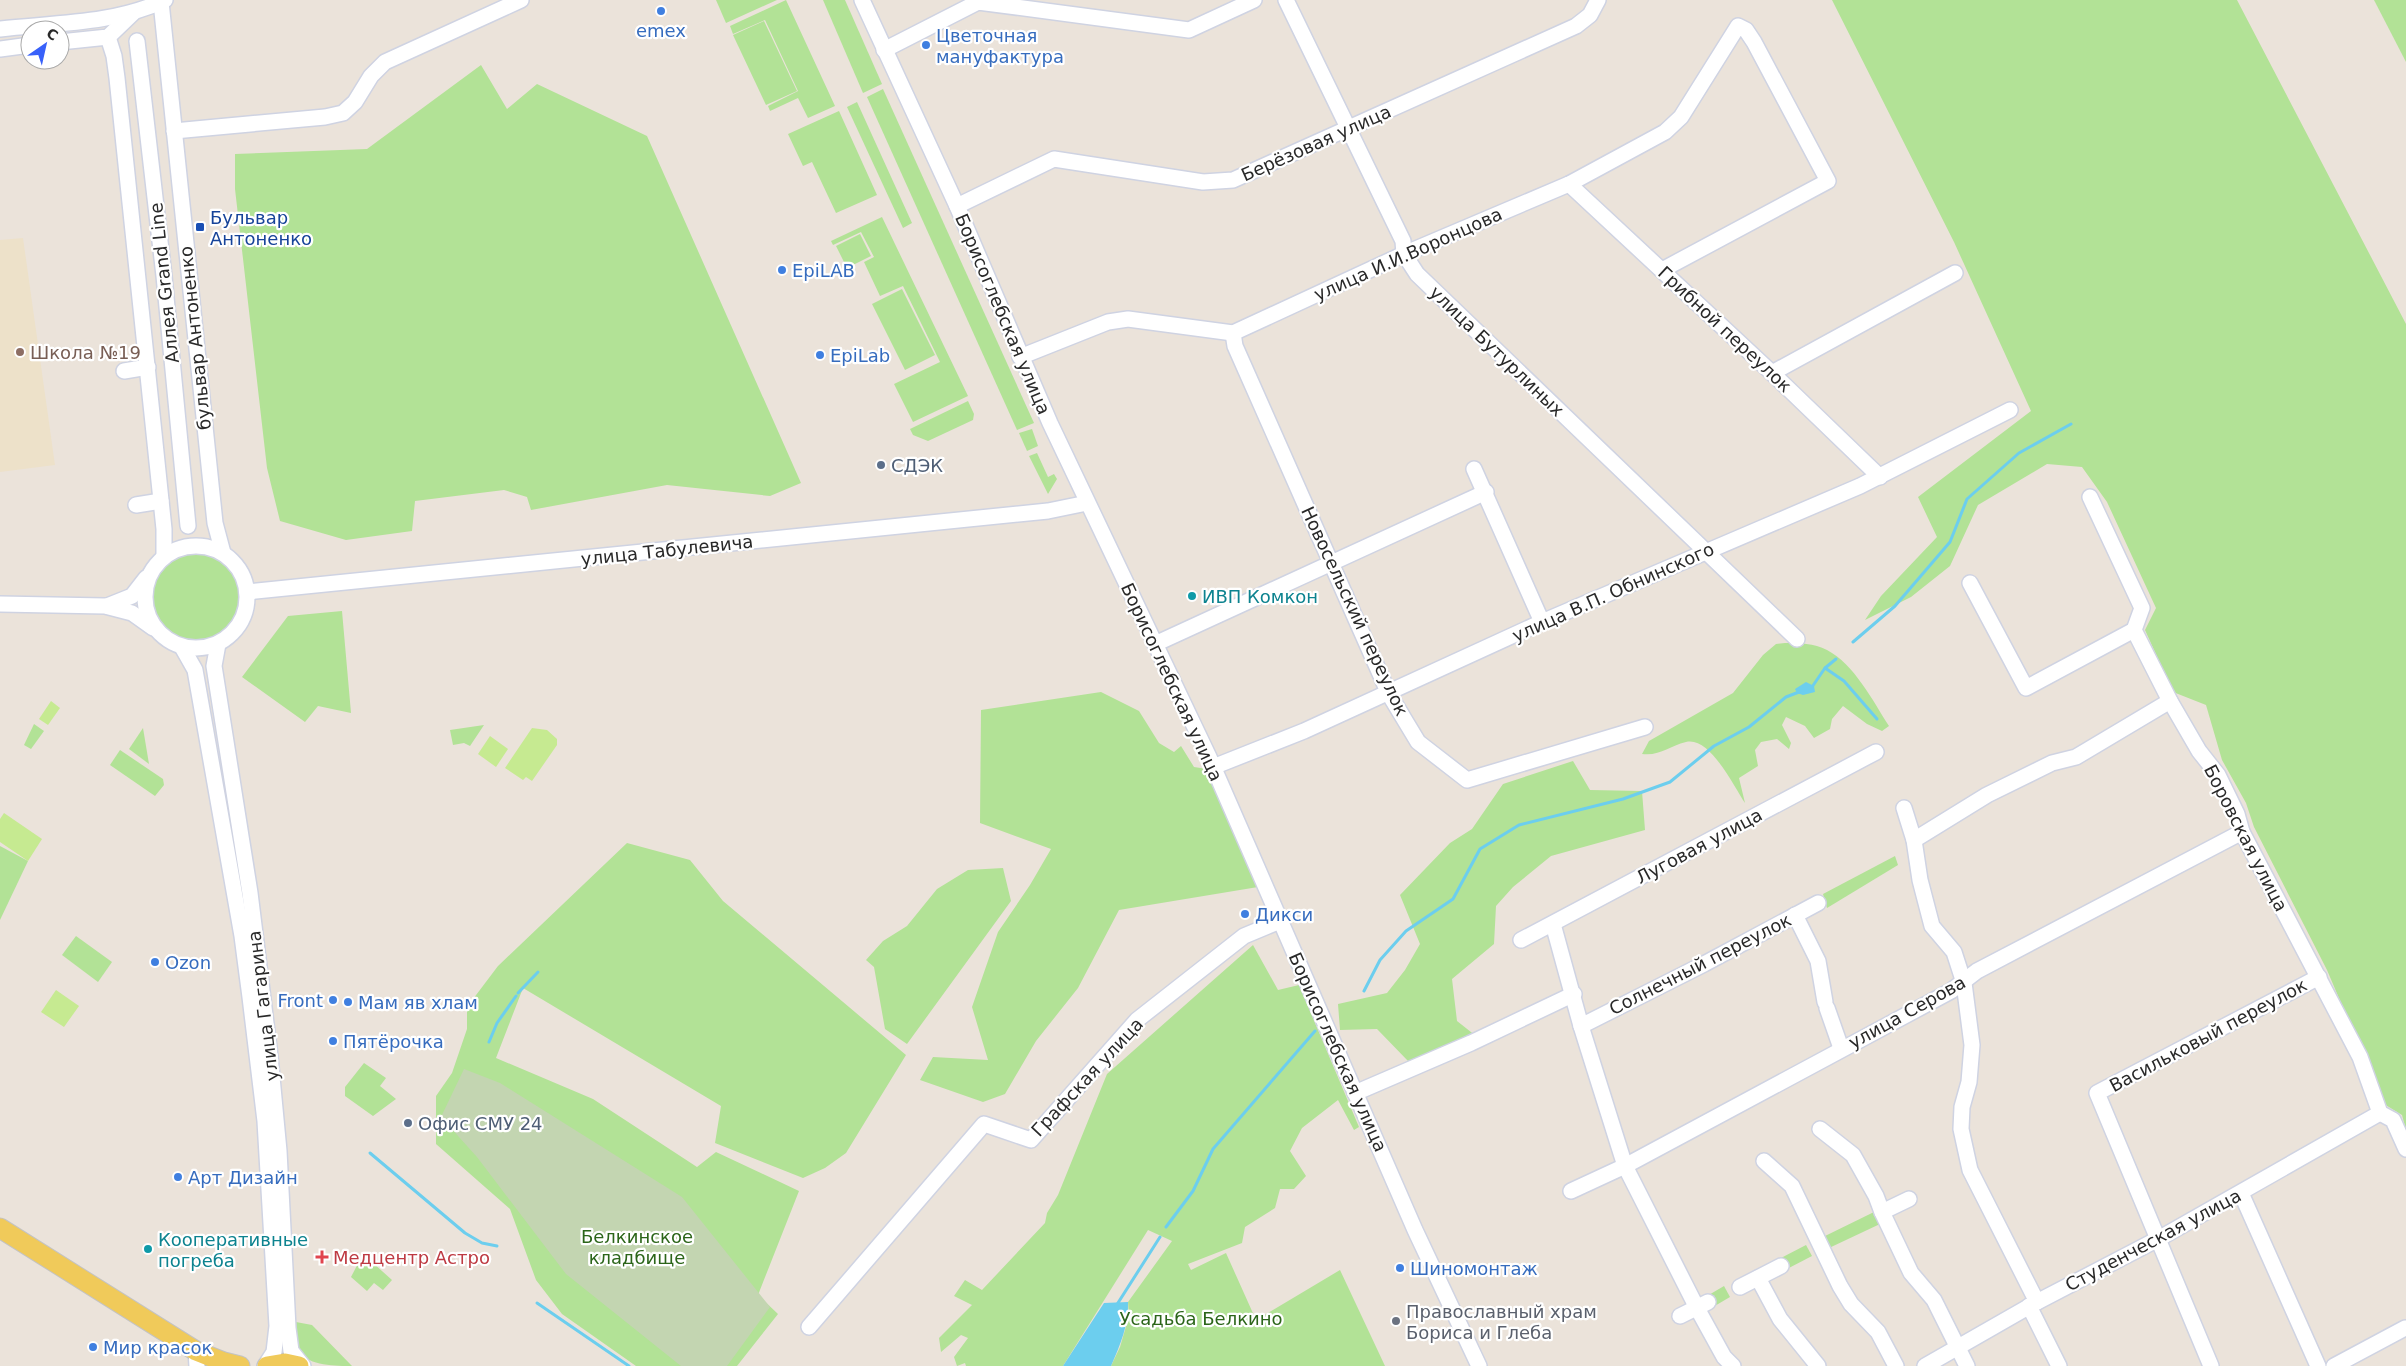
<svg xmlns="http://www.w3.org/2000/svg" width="2406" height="1366" font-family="'DejaVu Sans',sans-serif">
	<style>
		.education { fill: #ede1c9 }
		.green { fill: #b2e296 }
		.cemetery { fill: #c3d5b1 }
		.pitch { fill: #c6ea91 }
		.water { fill: #6cceee }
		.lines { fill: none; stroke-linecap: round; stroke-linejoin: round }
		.stream { stroke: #6cceee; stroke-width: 3 }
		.minor-casing { stroke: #cfd3e2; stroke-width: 18 }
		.major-casing { stroke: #c3c3c3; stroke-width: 21 }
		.minor { stroke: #fff; stroke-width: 15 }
		.major { stroke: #f0ca5a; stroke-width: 19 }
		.shop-dot { fill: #3f7fe0; stroke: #fff; stroke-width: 2 }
		.transit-dot { fill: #1a4fb4; stroke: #fff; stroke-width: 2 }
		.education-dot { fill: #8d6e63; stroke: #fff; stroke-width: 2 }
		.service-dot { fill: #5c6f8a; stroke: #fff; stroke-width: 2 }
		.culture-dot { fill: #0f9aa8; stroke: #fff; stroke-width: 2 }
		.health-dot { fill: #e0444e; stroke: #fff; stroke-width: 2 }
		.worship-dot { fill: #6b7280; stroke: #fff; stroke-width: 2 }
		.labels { text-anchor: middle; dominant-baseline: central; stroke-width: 4.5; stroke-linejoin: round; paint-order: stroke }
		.shop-label { font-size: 18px; fill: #366cbe; stroke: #fff; text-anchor: start }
		.street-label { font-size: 18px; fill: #292929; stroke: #fff }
		.transit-label { font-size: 18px; fill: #164399; stroke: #fff; text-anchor: start }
		.education-label { font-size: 18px; fill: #785e54; stroke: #fff; text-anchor: start }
		.service-label { font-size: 18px; fill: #4e5e75; stroke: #fff; text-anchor: start }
		.culture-label { font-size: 18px; fill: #0d838f; stroke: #fff; text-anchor: start }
		.park-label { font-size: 18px; fill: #2b6519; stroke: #fff }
		.health-label { font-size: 18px; fill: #be3a42; stroke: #fff; text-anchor: start }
		.worship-label { font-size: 18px; fill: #5b616d; stroke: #fff; text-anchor: start }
	</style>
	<rect width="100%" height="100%" fill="#ebe3da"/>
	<!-- education -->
	<path class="education" d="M23 238 55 465 0 472V240Z"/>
	<!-- green -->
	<g class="green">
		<path d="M716 0H777L726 23Z"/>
		<path d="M786 0 835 106 808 118 798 98 770 111 768 106 798 91 765 20 733 34 730 26Z"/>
		<path d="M823 0H845L882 84 863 93Z"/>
		<path d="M1832 0H2237L2406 324V1130L2402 1115 2384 1104 2327 970 2254 827 2246 803 2222 760 2206 705 2173 692 2145 630 2156 608 2107 502 2082 467 2047 464 1978 505 1950 566 1911 597 1865 620 1881 596 1937 537 1918 497 2031 411 1954 242Z"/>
		<path d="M2374 0H2406V62Z"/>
		<path d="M764 21 797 91 766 105 733 35Z"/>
		<path d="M481 65 507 109 537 84 647 136 801 483 770 496 667 485 531 510 527 497 504 490 415 501 412 531 346 540 280 521 267 468 235 189V154L367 149Z"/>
		<path d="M883 89 1034 423 1017 430 867 97Z"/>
		<path d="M857 102 912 223 903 228 847 107Z"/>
		<path d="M839 111 877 195 836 213 812 162 803 166 788 134Z"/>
		<path d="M882 217 968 396 913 422 894 384 940 362 903 286 880 296 864 262 874 257 861 232 833 245 831 241Z"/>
		<path d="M860 234 871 256 847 268 836 246Z"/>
		<path d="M902 289 935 355 905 370 872 304Z"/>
		<path d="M968 401 974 414 973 420 928 441 913 435 910 429Z"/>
		<path d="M1032 429 1038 446 1027 451 1019 433Z"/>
		<path d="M1037 453 1048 477 1054 474 1057 479 1048 494 1029 456Z"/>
		<circle cx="195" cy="598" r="45"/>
		<path d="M342 611 351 713 318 706 305 722 242 677 288 616Z"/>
		<path d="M1785 643C1799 643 1814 643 1827 650 1854 664 1873 701 1889 726L1882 731 1867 724 1843 706 1832 719 1830 729 1814 738 1805 726 1786 717 1782 725 1791 743 1789 749 1777 739 1761 742 1755 750 1758 766 1739 778 1745 803C1734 787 1710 736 1686 742 1669 746 1661 756 1642 754L1649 741 1733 693 1763 655 1776 644Z"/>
		<path d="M1101 692 1139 711 1159 743 1174 752 1181 746 1194 767 1207 769 1258 887 1119 910 1078 988 1036 1041 1005 1094 983 1102 920 1080 933 1057 988 1060 972 1007 998 932 1030 885 1051 849 980 823 981 710Z"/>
		<path d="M34 724 44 731 31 749 24 745Z"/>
		<path d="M484 725 470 746 464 743 453 745 450 730Z"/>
		<path d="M143 728 149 764 129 749Z"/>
		<path d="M120 750 163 779 164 785 155 796 110 765Z"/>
		<path d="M1573 761 1590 790 1642 791 1645 830 1551 856 1513 887 1496 906 1494 944 1452 979 1457 1021 1476 1036 1409 1062 1377 1029 1340 1030 1338 1004 1387 993 1405 970 1420 944 1400 895 1450 843 1472 829 1503 784Z"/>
		<path d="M627 843 690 860 723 901 906 1055 846 1153 825 1168 803 1178 715 1143 721 1106 523 988 496 1058 593 1099 697 1167 716 1152 799 1191 758 1295 778 1314 737 1366H636L562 1314 536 1280 510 1209 436 1144V1096L452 1073 467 1029V1007L498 966Z"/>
		<path d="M0 846 28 861 0 920Z"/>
		<path d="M1895 856 1898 865 1827 908 1823 894Z"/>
		<path d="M1003 868 1011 901 907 1044 885 1029 874 967 866 960 883 941 907 926 937 889 968 870Z"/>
		<path d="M76 936 112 962 98 982 62 955Z"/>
		<path d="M1253 945 1278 990 1299 985 1359 1127 1354 1130 1338 1100 1302 1128 1290 1151 1306 1176 1294 1189H1280L1275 1208 1245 1227 1242 1243 1188 1264 1191 1270 1226 1253 1256 1320 1340 1270 1385 1366H1111L1120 1347 1129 1316 1128 1302 1172 1241 1148 1230 1063 1366H966L965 1363 957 1366 954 1357 968 1338 961 1335 941 1352 939 1338 972 1305 954 1296 965 1280 982 1290 1045 1223 1047 1213 1058 1195 1107 1074Z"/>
		<path d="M364 1063 386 1078 380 1086 396 1099 373 1116 345 1096V1087Z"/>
		<path d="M1874 1212 1880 1224 1829 1248 1823 1237Z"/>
		<path d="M1806 1245 1812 1256 1785 1270 1779 1259Z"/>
		<path d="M363 1254 392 1280 383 1290 374 1283 367 1291 351 1277Z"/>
		<path d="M1724 1286 1730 1297 1713 1307 1707 1296Z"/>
		<path d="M296 1322 312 1325 352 1366C337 1366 308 1366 300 1352 296 1343 296 1333 294 1324Z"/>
	</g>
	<!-- cemetery -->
	<path class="cemetery" d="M464 1069 500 1083 682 1197 770 1307 727 1366H681L566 1274 477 1157 441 1117Z"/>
	<!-- pitch -->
	<g class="pitch">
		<path d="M51 701 60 708 48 725 39 719Z"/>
		<path d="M532 728 547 730 557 739V745L532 781 526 777 523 780 505 768Z"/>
		<path d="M490 736 508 749 496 767 478 754Z"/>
		<path d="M4 813 42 839 28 861 0 842V819Z"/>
		<path d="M56 990 79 1006 64 1027 41 1012Z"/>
	</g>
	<!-- water -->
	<g class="water">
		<path d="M1806 682 1814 686 1815 692 1803 695 1797 693 1795 689Z"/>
		<path d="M1128 1302C1129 1325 1120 1345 1111 1366H1063L1104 1303Z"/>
	</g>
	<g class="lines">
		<!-- stream -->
		<g class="stream">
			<path d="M1853 642 1895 606 1950 542 1967 499 2019 453 2071 424"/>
			<path d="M1825 668 1844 681 1877 719"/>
			<path d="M1812 687 1825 668 1836 659"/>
			<path d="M1364 991 1380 960 1406 931 1453 899 1480 849 1519 825 1623 799 1670 782 1714 746 1749 727 1786 697 1799 692"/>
			<path d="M518 993 538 972"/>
			<path d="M489 1042 497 1023 516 996"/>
			<path d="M370 1153 465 1233 482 1243 497 1246"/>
			<path d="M1166 1227 1193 1191 1213 1149 1315 1031"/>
			<path d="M537 1303 629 1366"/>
			<path d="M1116 1306 1160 1237"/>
		</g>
		<!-- minor casing -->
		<g class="minor-casing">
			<g id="minor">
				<path d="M862 0 957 206 1050 423 1209 757 1415 1230 1479 1366"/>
				<path d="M1286 0 1403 241 1404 254 1417 274 1797 639"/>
				<path d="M161 2 215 523 223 553"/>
				<path d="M0 29C54 23 115 24 165 0"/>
				<path d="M108 37 114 56 117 78 164 529V557"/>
				<path d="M137 41 164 276 188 526"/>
				<path d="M60 42 108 37 133 13"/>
				<path d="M0 49 30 45"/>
				<path d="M884 50 978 2 1189 30 1254 0"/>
				<path d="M174 131 325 117 343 113 355 102 371 76 385 62 521 0"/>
				<path d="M1569 184 1772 373 1880 477"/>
				<path d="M957 206 1054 159 1203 182 1233 180 1576 26 1590 15 1598 0"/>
				<path d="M1233 333 1235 346 1389 694 1418 742 1467 780 1645 727"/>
				<path d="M1020 357 1108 322 1128 319 1233 333 1404 254 1569 184 1665 132 1681 117 1738 26 1746 30 1754 42 1828 181 1662 270"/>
				<path d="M124 371 148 367"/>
				<path d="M1772 373 1955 273"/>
				<path d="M1474 469 1542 622"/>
				<path d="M2090 497 2142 608 2134 630 2170 701 2199 751 2218 775 2237 814 2242 832 2360 1057 2380 1113 2393 1120 2406 1149"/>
				<path d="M136 505 161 501"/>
				<circle cx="196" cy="597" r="51"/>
				<path d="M1970 583 2026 688 2134 630"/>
				<path d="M247 592 1048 511 1087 503"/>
				<path d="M0 604 105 606 132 613 153 628"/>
				<path d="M107 606 132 596 146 578"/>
				<path d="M218 644 214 666 250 893 270 1056 279 1151 288 1328 291 1351 303 1366"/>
				<path d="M1155 644 1486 492"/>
				<path d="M182 647 195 670 242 936 250 997 265 1121 277 1326 274 1352 265 1366"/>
				<path d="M1213 767 1304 731 1542 622 1860 486 2010 410"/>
				<path d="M1904 808 1914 840 1920 880 1932 926 1954 952 1964 983 1972 1045 1969 1082 1962 1107 1961 1129 1970 1170 2037 1302"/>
				<path d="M1914 840 1987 795 2052 763 2076 757 2170 701"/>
				<path d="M1795 915 1818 961 1825 1002"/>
				<path d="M1553 924 1581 1026 1625 1166 1697 1308 1724 1357 1733 1366"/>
				<path d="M1521 940 1876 752"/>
				<path d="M1827 1008 1841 1048"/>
				<path d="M1581 1026 1704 964 1818 903"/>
				<path d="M1355 1093 1471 1043 1574 994"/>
				<path d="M1820 1129 1853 1155 1876 1196 1882 1212 1911 1273 1934 1300 1967 1366"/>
				<path d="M1764 1161 1792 1186 1840 1286 1851 1304 1878 1332 1896 1366"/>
				<path d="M1571 1191 1625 1166 1951 991 1977 971 2242 832"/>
				<path d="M2241 1193 2318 1366"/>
				<path d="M1882 1212 1909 1199"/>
				<path d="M1758 1278 1780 1319 1818 1366"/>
				<path d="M1740 1287 1781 1266"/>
				<path d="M2029 1306 2059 1366"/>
				<path d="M1680 1316 1708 1302"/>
				<path d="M809 1327 984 1124 1031 1140 1137 1020 1244 936 1280 921"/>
				<path d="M196 1351 197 1366"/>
				<path d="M1925 1366 2037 1302 2160 1238 2380 1113"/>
				<path d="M2211 1366 2097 1093 2319 977"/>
				<path d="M2334 1366 2405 1328"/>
			</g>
		</g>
		<!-- major casing -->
		<g class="major-casing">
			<g id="major">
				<path d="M0 1228 196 1351 224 1362 240 1366"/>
				<path d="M267 1366 285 1363 299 1366"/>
			</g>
		</g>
		<!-- minor -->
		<use href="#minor" class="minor"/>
		<!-- major -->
		<use href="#major" class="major"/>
	</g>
	<!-- markers -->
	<g class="shop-dot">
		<circle cx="661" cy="11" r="5"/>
		<circle cx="926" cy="45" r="5"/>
		<circle cx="782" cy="270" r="5"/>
		<circle cx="820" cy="355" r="5"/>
		<circle cx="1245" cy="914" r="5"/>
		<circle cx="155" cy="962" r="5"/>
		<circle cx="333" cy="1000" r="5"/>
		<circle cx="348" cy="1002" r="5"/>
		<circle cx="333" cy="1041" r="5"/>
		<circle cx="178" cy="1177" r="5"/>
		<circle cx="1400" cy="1268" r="5"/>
		<circle cx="93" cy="1347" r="5"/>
	</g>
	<rect class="transit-dot" x="195" y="222" width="10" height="10" rx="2.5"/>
	<circle class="education-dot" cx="20" cy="352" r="5"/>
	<g class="service-dot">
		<circle cx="881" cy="465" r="5"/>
		<circle cx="408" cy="1123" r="5"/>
	</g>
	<g class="culture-dot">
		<circle cx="1192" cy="596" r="5"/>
		<circle cx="148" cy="1249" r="5"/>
	</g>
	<path class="health-dot" d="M319.5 1249.5h5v5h5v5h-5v5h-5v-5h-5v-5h5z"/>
	<circle class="worship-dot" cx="1396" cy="1321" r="5"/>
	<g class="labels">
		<!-- shop labels -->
		<g class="shop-label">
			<text x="661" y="30" text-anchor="middle">emex</text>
			<text x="936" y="35">Цветочная<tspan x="936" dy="21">мануфактура</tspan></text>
			<text x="792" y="270">EpiLAB</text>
			<text x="830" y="355">EpiLab</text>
			<text x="1255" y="914">Дикси</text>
			<text x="165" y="962">Ozon</text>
			<text x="323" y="1000" text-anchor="end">Front</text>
			<text x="358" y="1002">Мам яв хлам</text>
			<text x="343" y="1041">Пятёрочка</text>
			<text x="188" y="1177">Арт Дизайн</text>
			<text x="1410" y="1268">Шиномонтаж</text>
			<text x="103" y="1347">Мир красок</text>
		</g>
		<!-- street labels -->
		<g class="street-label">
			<text transform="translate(1316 143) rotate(-24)">Берёзовая улица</text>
			<text transform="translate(1408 254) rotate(-24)">улица И.И.Воронцова</text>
			<text transform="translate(164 283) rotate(-96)">Аллея Grand Line</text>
			<text transform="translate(1003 314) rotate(67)">Борисоглебская улица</text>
			<text transform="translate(1725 329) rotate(43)">Грибной переулок</text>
			<text transform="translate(195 338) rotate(-96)">бульвар Антоненко</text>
			<text transform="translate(1497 351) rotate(44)">улица Бутурлиных</text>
			<text transform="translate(667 550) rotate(-6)">улица Табулевича</text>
			<text transform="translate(1613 592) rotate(-24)">улица В.П. Обнинского</text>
			<text transform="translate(1355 611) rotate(65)">Новосельский переулок</text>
			<text transform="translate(1172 682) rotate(65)">Борисоглебская улица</text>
			<text transform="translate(2246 838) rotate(63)">Боровская улица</text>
			<text transform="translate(1699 846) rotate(-28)">Луговая улица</text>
			<text transform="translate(1700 964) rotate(-27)">Солнечный переулок</text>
			<text transform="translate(263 1006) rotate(-97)">улица Гагарина</text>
			<text transform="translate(1907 1012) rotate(-29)">улица Серова</text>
			<text transform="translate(2208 1035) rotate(-28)">Васильковый переулок</text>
			<text transform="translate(1338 1052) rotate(66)">Борисоглебская улица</text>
			<text transform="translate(1087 1077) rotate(-47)">Графская улица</text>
			<text transform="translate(2153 1240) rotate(-28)">Студенческая улица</text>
		</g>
		<!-- transit labels -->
		<g class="transit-label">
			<text x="210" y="217">Бульвар<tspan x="210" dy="21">Антоненко</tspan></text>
		</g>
		<!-- education labels -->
		<g class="education-label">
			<text x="30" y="352">Школа №19</text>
		</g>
		<!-- service labels -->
		<g class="service-label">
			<text x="891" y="465">СДЭК</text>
			<text x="418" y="1123">Офис СМУ 24</text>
		</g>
		<!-- culture labels -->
		<g class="culture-label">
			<text x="1202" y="596">ИВП Комкон</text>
			<text x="158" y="1239">Кооперативные<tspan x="158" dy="21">погреба</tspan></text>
		</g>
		<!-- park labels -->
		<g class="park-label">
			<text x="637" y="1236">Белкинское<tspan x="637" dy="21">кладбище</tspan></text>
			<text x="1201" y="1318">Усадьба Белкино</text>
		</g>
		<!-- health labels -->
		<g class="health-label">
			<text x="333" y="1257">Медцентр Астро</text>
		</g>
		<!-- worship labels -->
		<g class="worship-label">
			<text x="1406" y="1311">Православный храм<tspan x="1406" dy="21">Бориса и Глеба</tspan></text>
		</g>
	</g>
	<!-- north arrow -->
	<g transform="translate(45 45) rotate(34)"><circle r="24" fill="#ffffff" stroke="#a9a9a9"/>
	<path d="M0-4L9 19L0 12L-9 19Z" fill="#3861fa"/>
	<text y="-8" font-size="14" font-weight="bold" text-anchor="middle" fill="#292929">С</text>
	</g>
</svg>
